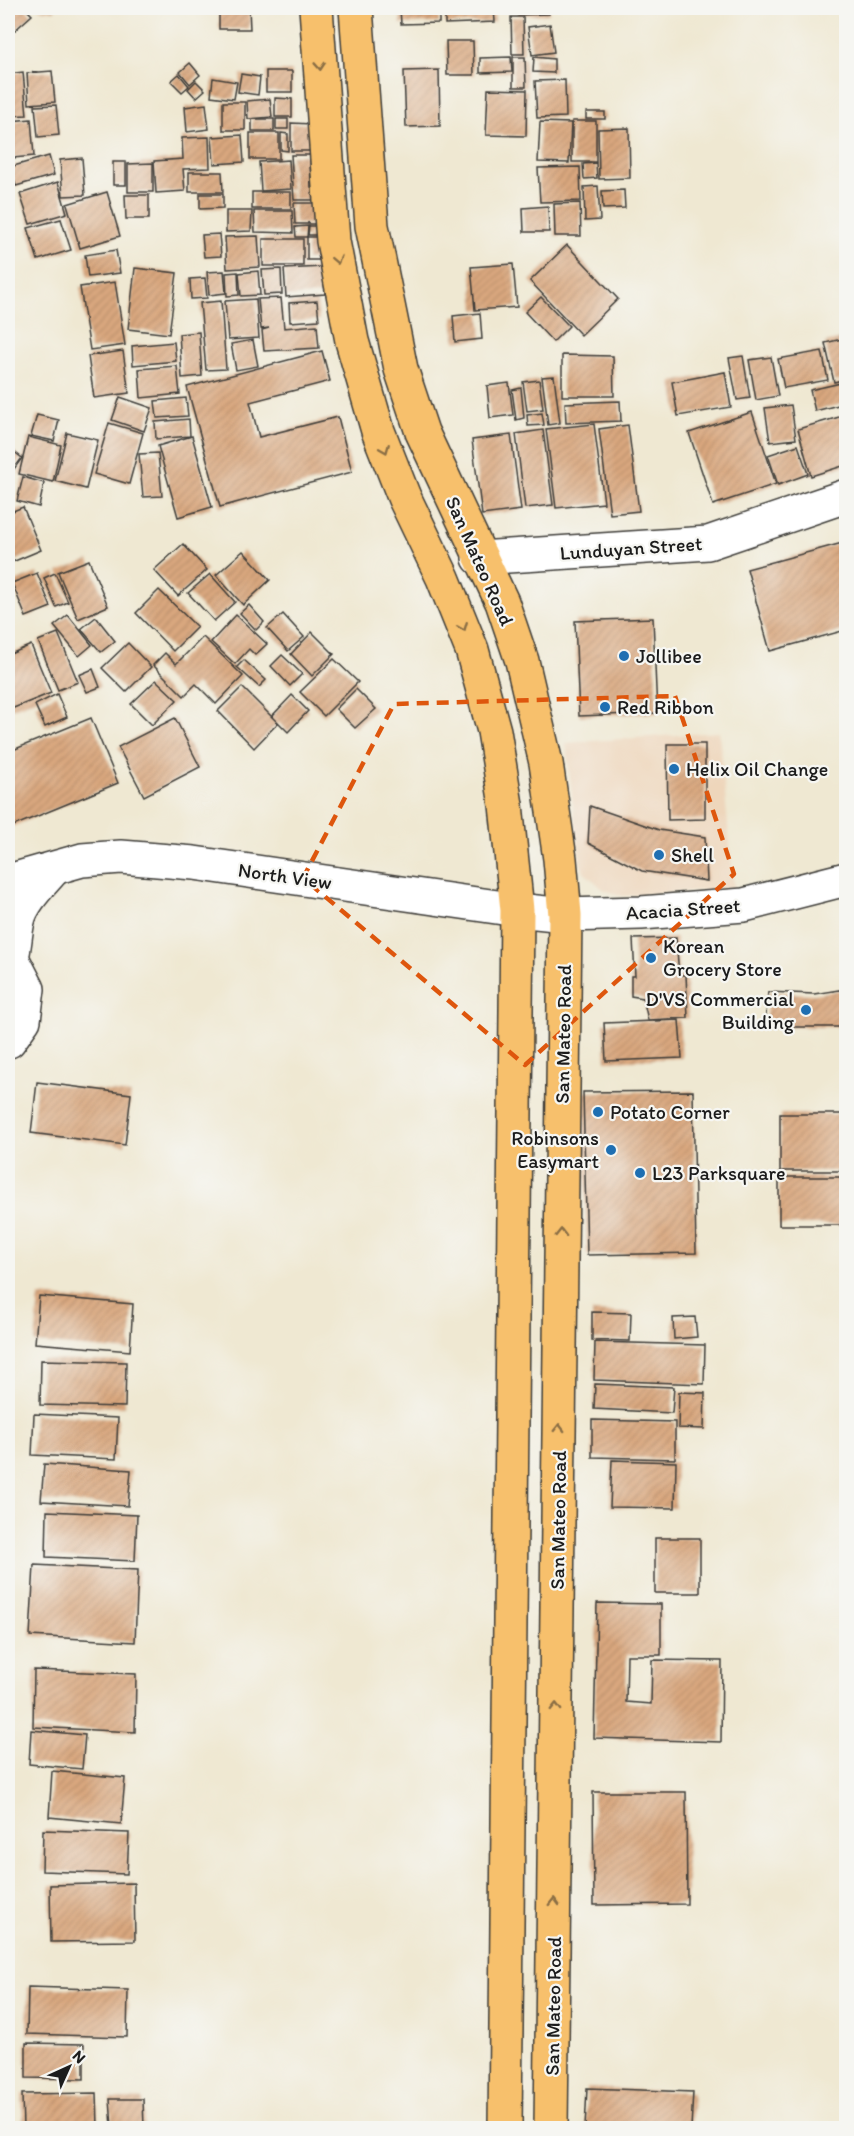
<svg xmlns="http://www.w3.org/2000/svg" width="854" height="2136" font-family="Itim,sans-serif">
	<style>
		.built { fill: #eed6bb }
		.building { fill: url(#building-hatch) }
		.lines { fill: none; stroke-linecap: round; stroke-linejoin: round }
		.minor-casing { stroke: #3c3b37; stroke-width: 36 }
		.major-casing { stroke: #3c3b37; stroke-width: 36 }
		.minor { stroke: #fff; stroke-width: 33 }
		.major { stroke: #f7c06c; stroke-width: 33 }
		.oneway { stroke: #8a6e44 }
		.marked { fill: none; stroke: #de560d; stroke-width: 4.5; stroke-dasharray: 12 8; stroke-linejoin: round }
		.poi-dot { fill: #1f6fb2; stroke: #f6f6f2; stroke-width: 2 }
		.labels { text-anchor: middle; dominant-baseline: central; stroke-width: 4.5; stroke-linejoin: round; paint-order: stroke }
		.street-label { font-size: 20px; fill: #1c1c1c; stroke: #f6f6f2 }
		.poi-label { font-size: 20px; fill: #1c1c1c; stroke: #f6f6f2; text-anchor: start }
	</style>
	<defs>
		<pattern id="building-hatch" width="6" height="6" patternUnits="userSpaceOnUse" patternTransform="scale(1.5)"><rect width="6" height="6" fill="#d9a77e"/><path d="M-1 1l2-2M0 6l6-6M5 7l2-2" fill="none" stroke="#ba8f6c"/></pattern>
	</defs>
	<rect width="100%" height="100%" fill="#f6f6f2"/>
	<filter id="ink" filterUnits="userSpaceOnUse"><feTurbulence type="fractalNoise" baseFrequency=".0167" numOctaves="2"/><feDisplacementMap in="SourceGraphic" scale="12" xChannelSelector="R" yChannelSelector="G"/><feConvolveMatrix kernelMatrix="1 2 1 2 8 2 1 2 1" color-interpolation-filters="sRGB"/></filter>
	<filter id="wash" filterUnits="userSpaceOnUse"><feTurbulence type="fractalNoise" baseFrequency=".008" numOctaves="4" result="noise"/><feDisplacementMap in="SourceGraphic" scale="24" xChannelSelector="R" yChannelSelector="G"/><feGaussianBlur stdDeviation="1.35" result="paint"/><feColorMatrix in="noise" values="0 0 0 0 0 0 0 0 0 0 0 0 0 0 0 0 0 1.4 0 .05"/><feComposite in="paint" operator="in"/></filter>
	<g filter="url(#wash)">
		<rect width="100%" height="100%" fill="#efe8d2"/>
		<!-- built -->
		<path class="built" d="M719 732 734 888 622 896 604 890 584 872 580 863 566 743Z"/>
		<g id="blocks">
			<!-- building -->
			<g class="building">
				<path d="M8 8H25L32 15 13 32 8 26Z"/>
				<path d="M39 8H55V11L39 9Z"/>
				<path d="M219 8H249L250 29H219Z"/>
				<path d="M400 8H439V23L401 24Z"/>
				<path d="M445 8H494L495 22 445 24Z"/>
				<path d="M518 8H549V14L518 15Z"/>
				<path d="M511 17H523L524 54H512Z"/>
				<path d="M550 24 554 52 532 55 528 27Z"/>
				<path d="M446 41H473L474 75H447Z"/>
				<path d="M511 57 512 72 480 73V58Z"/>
				<path d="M513 57H525L526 87H513Z"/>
				<path d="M534 57 554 59V73L533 72Z"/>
				<path d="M190 63 200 75 190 84 180 72Z"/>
				<path d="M439 70 440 126 406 127 404 71Z"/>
				<path d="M52 71 55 102 29 104 27 73Z"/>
				<rect x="266" y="71" width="26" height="21"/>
				<path d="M23 72 27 115 8 116V74Z"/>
				<path d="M179 74 189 86 182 92 171 81Z"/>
				<path d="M241 74 260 77 258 95 238 92Z"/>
				<path d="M213 78 237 82 234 99 211 96Z"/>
				<path d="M565 80 566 117 537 118 535 81Z"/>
				<path d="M196 81 205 90 196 98 188 89Z"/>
				<path d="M488 89 527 90 526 136 486 135Z"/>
				<path d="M275 98 292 99V117H275Z"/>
				<path d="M270 99 272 117 248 119 247 101Z"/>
				<rect x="223" y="102" width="22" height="28"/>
				<path d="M206 104 209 129 187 132 185 107Z"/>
				<path d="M56 105 59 135 38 137 35 106Z"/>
				<rect x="586" y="112" width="19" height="7"/>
				<path d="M31 119 34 156 13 158 10 121Z"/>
				<rect x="252" y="119" width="22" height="12"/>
				<rect x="276" y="119" width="12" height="10"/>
				<rect x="572" y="121" width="24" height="41"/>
				<path d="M540 122 571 123 569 163 538 162Z"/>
				<path d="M291 123 312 124 311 151H291Z"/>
				<path d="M629 128 630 178 599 179 598 129Z"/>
				<rect x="250" y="133" width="29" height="26"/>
				<path d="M281 133 288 134V151L281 150Z"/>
				<path d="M242 135 244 162 214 164 212 137Z"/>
				<path d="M209 137 210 168 183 169 185 191 156 193 154 161 183 159 182 138Z"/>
				<path d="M291 155H310L311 188H317V200H294Z"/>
				<path d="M49 156 54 175 16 186 10 167Z"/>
				<path d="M82 158 85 195 63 196 60 160Z"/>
				<path d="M289 160 291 189 261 191 259 162Z"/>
				<rect x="113" y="162" width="13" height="23"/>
				<path d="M153 163V192H128V164Z"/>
				<path d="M596 163 597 178 584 179 583 164Z"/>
				<path d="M580 167 581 201 540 202 538 168Z"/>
				<path d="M189 172H222L223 192H189Z"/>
				<path d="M58 182 67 213 30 224 20 194Z"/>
				<path d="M598 186 600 220 585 221 584 187Z"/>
				<path d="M624 190 625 208 603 209 602 191Z"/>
				<path d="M107 192 120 236 80 248 67 204Z"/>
				<rect x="252" y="192" width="39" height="17"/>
				<path d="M200 194H223V208L200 209Z"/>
				<path d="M125 195H149V219H126Z"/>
				<path d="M294 203H319V224H309L308 222V224H295Z"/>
				<path d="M580 203 581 236H555L554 204Z"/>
				<path d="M548 206 549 232H524L523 208Z"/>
				<path d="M226 211H252L251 231 226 232Z"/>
				<path d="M254 211H292L293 233 255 232Z"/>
				<path d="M61 219 71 250 38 260 28 228Z"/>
				<path d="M308 226 307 237H296L295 227Z"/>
				<path d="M309 226H320V235H308Z"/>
				<path d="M219 234 221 256 204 257 202 235Z"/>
				<path d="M258 236 260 267 227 269 225 237Z"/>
				<path d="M307 237H324L325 260H307Z"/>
				<rect x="263" y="239" width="40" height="27"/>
				<path d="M567 245 618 299 581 335 530 281Z"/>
				<path d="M116 250 120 273 88 277 85 255Z"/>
				<path d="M513 264 517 307 475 310 471 267Z"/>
				<path d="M323 267 325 294 286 297 284 269Z"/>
				<path d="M135 268 177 273 169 334 128 329Z"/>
				<path d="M281 269 282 294 264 295 262 270Z"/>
				<path d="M224 271 226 293 209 295 207 272Z"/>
				<path d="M258 271 260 295 241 296 239 273Z"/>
				<path d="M238 272 239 295 227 296 226 273Z"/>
				<path d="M205 278 207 298 191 299 190 279Z"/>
				<path d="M115 282 125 345 90 350 80 287Z"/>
				<path d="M541 297 569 326 553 342 525 312Z"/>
				<path d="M281 298 284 328 317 325 319 348 264 351 262 330 269 328 261 329 258 299Z"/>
				<path d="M256 299 259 338 228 340 225 301Z"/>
				<path d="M221 301 226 369 206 370 200 303Z"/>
				<path d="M317 301 319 320 290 322 289 303Z"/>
				<path d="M480 313 482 339 455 342 453 316Z"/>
				<path d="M199 332 202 376 182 378 179 334Z"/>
				<path d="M846 338V379L834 382 825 343Z"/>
				<path d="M253 340 258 366 236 370 231 344Z"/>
				<path d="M174 342 176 361 133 365 132 346Z"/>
				<path d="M123 351 129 393 94 398 88 356Z"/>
				<path d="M322 351 330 381 250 402 259 437 338 417 352 472 220 507 187 387Z"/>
				<path d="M822 351 828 380 784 388 778 359Z"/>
				<path d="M562 355 613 356 614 396H562Z"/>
				<path d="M743 356 750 398 737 400 729 358Z"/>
				<path d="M771 357 778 396 756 400 749 360Z"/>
				<path d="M177 366 180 394 141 398 139 369Z"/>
				<path d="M725 372 731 407 678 416 672 382Z"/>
				<path d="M554 376 560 423 548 425 542 377Z"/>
				<path d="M539 380 543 409 527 411 523 382Z"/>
				<path d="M509 383 513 415 490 418 487 386Z"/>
				<path d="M841 383 846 403 815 411 810 390Z"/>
				<path d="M521 388 524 418 516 420 512 390Z"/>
				<path d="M120 397 152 408 144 431 112 420Z"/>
				<path d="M186 398 188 416 157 418 155 401Z"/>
				<path d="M620 401 621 421 566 423 565 403Z"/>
				<path d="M791 405 796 439 770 442 765 408Z"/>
				<path d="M752 412 776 484 713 505 689 433Z"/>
				<path d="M542 413 544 425 528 426 527 415Z"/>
				<path d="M37 415 59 420 54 441 31 436Z"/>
				<path d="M846 415V465L811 476 798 429Z"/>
				<path d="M189 419 190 436 156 439 155 422Z"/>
				<path d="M109 423 143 433 129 484 94 474Z"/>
				<path d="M594 424 604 503 556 508 546 429Z"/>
				<path d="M628 425 639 511 610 514 599 429Z"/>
				<path d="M543 430 553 505 525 508 516 434Z"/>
				<path d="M67 433 98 440 86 489 55 481Z"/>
				<path d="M511 435 521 510 482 515 472 440Z"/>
				<path d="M192 436 212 507 178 517 158 446Z"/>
				<path d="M28 437 61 445 53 482 19 474Z"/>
				<path d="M798 445 808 474 778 485 768 455Z"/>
				<path d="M8 447 22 458 11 473 8 471Z"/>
				<path d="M158 453 162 496 143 497 139 454Z"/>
				<path d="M23 477 44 483 39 507 17 501Z"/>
				<path d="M23 507 41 550 10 563 8 558V513Z"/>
				<path d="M846 542V630L770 651 747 569Z"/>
				<path d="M183 544 207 570 178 596 154 570Z"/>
				<path d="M243 551 270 580 243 605 216 575Z"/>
				<path d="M89 560 108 606 78 619 58 572Z"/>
				<path d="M37 573 51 607 26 617 12 583Z"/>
				<path d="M55 573 68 602 56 607 44 578Z"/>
				<path d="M210 574 235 602 214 621 188 593Z"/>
				<path d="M159 590 197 627 173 651 136 613Z"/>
				<path d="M249 605 264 622 256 630 240 613Z"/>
				<path d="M283 614 304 637 288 651 267 628Z"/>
				<path d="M68 615 92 645 79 656 54 626Z"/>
				<path d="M236 615 267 644 255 655 249 649 235 664 211 642Z"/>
				<path d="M96 617 115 641 101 652 81 629Z"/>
				<path d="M653 618 657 713 579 716 575 621Z"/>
				<path d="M312 632 334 654 312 676 291 654Z"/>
				<path d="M58 633 78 682 58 690 38 641Z"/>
				<path d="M203 637 243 676 216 704 196 684 184 696 153 665 165 653 176 664Z"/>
				<path d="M128 643 151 667 126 692 102 668Z"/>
				<path d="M31 645 51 693 11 709 8 702V655Z"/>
				<path d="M282 655 302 674 290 686 271 666Z"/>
				<path d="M334 659 358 682 324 716 300 692Z"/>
				<path d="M244 660 266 680 259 687 237 667Z"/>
				<path d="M93 669 100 687 87 692 79 675Z"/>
				<path d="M156 680 177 700 152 725 131 704Z"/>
				<path d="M242 687 278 723 254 748 218 711Z"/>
				<path d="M356 689 376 709 355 728 336 709Z"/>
				<path d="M57 694 67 717 45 727 35 705Z"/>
				<path d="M292 695 308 711 288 732 272 716Z"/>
				<path d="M91 718 118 783 11 827 8 817V752Z"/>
				<path d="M175 718 200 767 144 796 118 747Z"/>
				<path d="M667 744H705V819L668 820Z"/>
				<path d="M590 806 659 830 705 837 707 881 642 871 588 843Z"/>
				<path d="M676 938 679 975H686L688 1018 648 1020 643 998 631 996V976H635L633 939Z"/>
				<path d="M846 989V1027H765L768 992 814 994Z"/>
				<path d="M8 992 19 993 8 1016Z"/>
				<path d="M679 1020 682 1058 606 1061 604 1023Z"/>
				<path d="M37 1082 131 1094 125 1145 31 1133Z"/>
				<path d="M693 1091 696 1253 587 1255 583 1092Z"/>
				<rect x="780" y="1114" width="66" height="57"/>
				<rect x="779" y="1177" width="67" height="48"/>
				<path d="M39 1296 133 1304 130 1351 35 1343Z"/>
				<path d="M592 1312 631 1313 630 1341 592 1340Z"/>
				<path d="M695 1317 697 1337 674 1339 673 1318Z"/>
				<path d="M595 1342 705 1345 704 1384 594 1380Z"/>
				<path d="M41 1360 126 1362 125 1407 40 1405Z"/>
				<path d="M595 1384 674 1387 672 1413 594 1409Z"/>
				<path d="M679 1392 705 1393 704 1429 678 1428Z"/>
				<path d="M34 1414 118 1418 116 1459 32 1455Z"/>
				<path d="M592 1420 675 1422V1459L592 1457Z"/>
				<path d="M612 1460 676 1462 675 1508 610 1507Z"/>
				<path d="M44 1464 131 1470 128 1506 41 1501Z"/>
				<path d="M47 1511 137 1515 135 1561 46 1557Z"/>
				<rect x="655" y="1538" width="45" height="55"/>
				<path d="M34 1565 138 1570 135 1642 30 1636Z"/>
				<path d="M597 1603 661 1604V1655H627L626 1702 651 1704 652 1660 722 1661 721 1742 594 1738Z"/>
				<path d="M34 1670 136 1674 135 1732 33 1727Z"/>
				<path d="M31 1730 85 1735 82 1769 29 1764Z"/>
				<path d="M52 1771 125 1778 121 1824 49 1817Z"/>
				<path d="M593 1792H686L687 1904 594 1905Z"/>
				<path d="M43 1830 129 1833 127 1874 42 1871Z"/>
				<path d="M134 1883 135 1941 51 1942 50 1885Z"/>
				<path d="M28 1987 128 1990 127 2037 27 2034Z"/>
				<path d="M26 2043 84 2044V2079L26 2078Z"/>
				<path d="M587 2088 693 2092 691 2128H585Z"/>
				<path d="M97 2093 98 2128H23L22 2094Z"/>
				<path d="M110 2099H143L144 2128H112Z"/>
			</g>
		</g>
	</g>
	<g filter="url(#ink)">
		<use href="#blocks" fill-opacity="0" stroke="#3c3b37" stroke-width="1.5"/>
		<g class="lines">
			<!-- minor casing -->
			<g class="minor-casing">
				<g id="minor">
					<path d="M479 558 708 543 846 496"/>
					<path d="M8 881 82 860 121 857 194 863 517 910 565 915 641 913 744 905 846 879"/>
					<path d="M8 971C15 955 14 938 18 921 22 902 41 884 53 870"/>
					<path d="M9 1041 24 1020 28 989 13 960"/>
				</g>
			</g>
			<!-- major casing -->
			<g class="major-casing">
				<g id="major">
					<path d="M316 8 333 241 352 341 378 431 404 497 443 578 472 650 494 731 506 805 517 910 505 2128"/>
					<path d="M356 8 372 226 401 369 422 432 502 602 522 661 546 763 560 859 565 915 551 2128"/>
				</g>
			</g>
			<!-- minor -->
			<use href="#minor" class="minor"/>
			<!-- major -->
			<use href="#major" class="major"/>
		</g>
		<!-- one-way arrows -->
		<defs><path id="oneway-chevron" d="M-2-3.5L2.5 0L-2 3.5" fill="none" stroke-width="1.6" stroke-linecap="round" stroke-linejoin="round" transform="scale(1.5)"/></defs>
		<g class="oneway">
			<use href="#oneway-chevron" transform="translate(320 66) rotate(86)"/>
			<use href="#oneway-chevron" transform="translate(337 260) rotate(79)"/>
			<use href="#oneway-chevron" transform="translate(385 449) rotate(68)"/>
			<use href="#oneway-chevron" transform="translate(463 627) rotate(68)"/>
			<use href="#oneway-chevron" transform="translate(561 1233) rotate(-89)"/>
			<use href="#oneway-chevron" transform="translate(559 1428) rotate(-89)"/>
			<use href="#oneway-chevron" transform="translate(556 1707) rotate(-89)"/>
			<use href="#oneway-chevron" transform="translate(554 1902) rotate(-89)"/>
		</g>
	</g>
	<!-- marked area -->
	<path class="marked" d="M675 696 734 874 525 1065 303 878 394 704Z"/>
	<!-- markers -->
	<g class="poi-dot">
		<circle cx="624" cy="656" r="6"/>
		<circle cx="605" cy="707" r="6"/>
		<circle cx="674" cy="769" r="6"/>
		<circle cx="659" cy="855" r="6"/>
		<circle cx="651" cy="958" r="6"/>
		<circle cx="806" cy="1010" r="6"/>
		<circle cx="598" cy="1112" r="6"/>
		<circle cx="611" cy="1150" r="6"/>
		<circle cx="640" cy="1173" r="6"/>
	</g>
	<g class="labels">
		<!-- street labels -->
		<g class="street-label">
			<text transform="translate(631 548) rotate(-4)">Lunduyan Street</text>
			<text transform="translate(480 561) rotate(66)">San Mateo Road</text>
			<text transform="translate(285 876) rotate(8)">North View</text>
			<text transform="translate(683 909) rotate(-4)">Acacia Street</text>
			<text transform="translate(563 1034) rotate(-89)">San Mateo Road</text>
			<text transform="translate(558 1520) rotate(-89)">San Mateo Road</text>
			<text transform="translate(553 2006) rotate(-89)">San Mateo Road</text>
		</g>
		<!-- poi labels -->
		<g class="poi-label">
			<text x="636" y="656">Jollibee</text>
			<text x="617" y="707">Red Ribbon</text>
			<text x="686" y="769">Helix Oil Change</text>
			<text x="671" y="855">Shell</text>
			<text x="663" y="946">Korean<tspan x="663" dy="23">Grocery Store</tspan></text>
			<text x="794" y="999" text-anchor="end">D'VS Commercial<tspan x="794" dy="23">Building</tspan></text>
			<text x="610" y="1112">Potato Corner</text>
			<text x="599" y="1138" text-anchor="end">Robinsons<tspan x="599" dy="23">Easymart</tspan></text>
			<text x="652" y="1173">L23 Parksquare</text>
		</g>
	</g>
	<!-- margin -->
	<rect width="854" height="2136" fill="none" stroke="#f6f6f2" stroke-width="30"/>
	<!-- north arrow -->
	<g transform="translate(69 2067) rotate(45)" stroke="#f6f6f2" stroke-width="4.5" paint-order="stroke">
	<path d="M0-4.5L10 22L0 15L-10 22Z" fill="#1c1c1c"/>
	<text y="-9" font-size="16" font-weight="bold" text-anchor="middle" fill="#1c1c1c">N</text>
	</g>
</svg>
